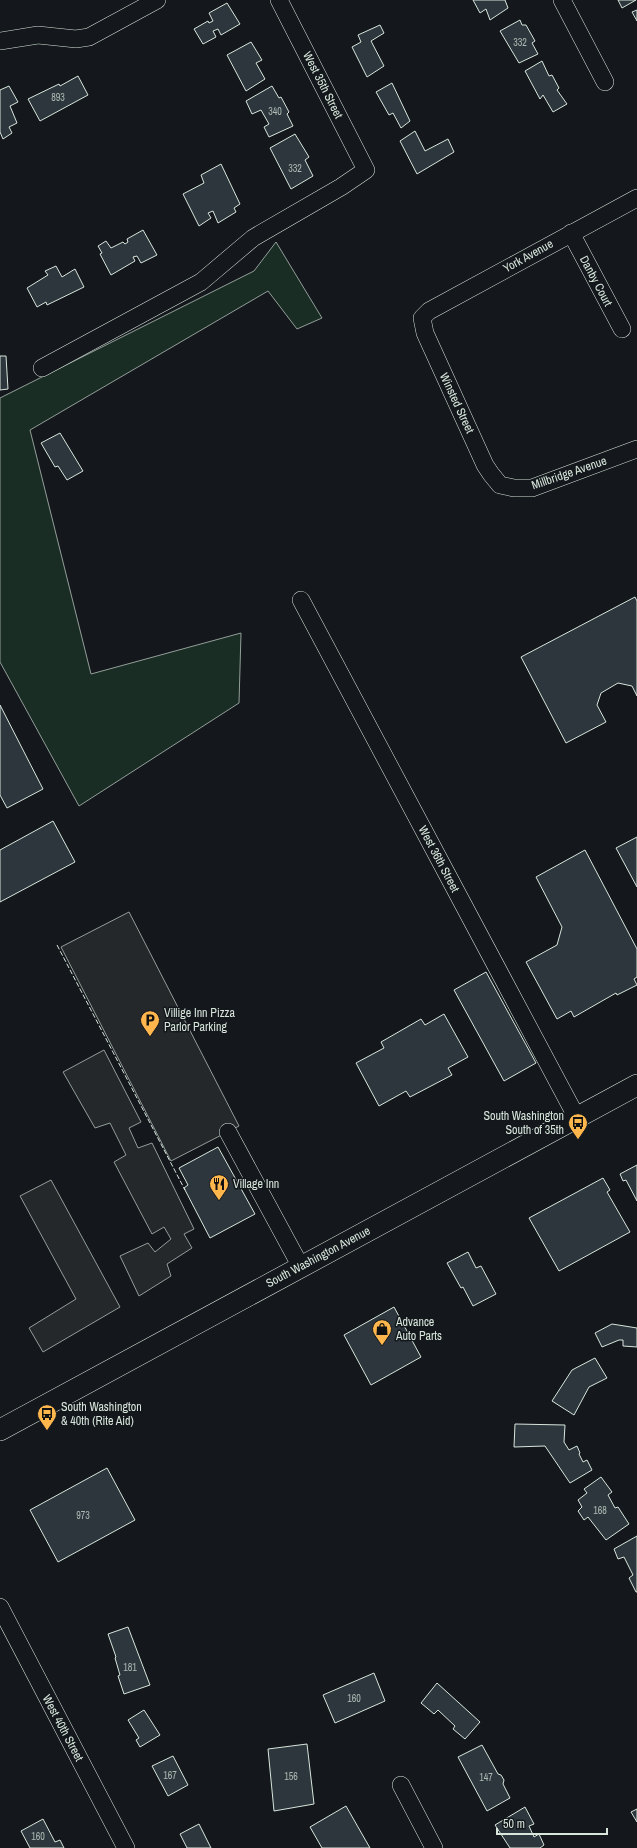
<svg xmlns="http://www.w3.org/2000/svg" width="637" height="1848" font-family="'Archivo Narrow',sans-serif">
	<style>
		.green { fill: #1a2d24; stroke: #939e99 }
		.parking { fill: #24282b; stroke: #939e99 }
		.building { fill: #2c363c; stroke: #d8e6dc }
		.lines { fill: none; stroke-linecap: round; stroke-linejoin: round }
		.minor-casing { stroke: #d8e6dc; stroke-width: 18 }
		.major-casing { stroke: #d8e6dc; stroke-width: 22 }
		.minor { stroke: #14181c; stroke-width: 17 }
		.major { stroke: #14181c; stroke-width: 21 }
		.fence { stroke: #d8e6dc; stroke-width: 1; stroke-dasharray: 5 2; stroke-linecap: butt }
		.labels { text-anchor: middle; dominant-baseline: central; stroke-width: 3; stroke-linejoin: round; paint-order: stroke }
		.number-label { font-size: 10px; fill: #adbab4 }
		.street-label { font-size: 12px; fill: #d8e6dc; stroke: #14181c }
		.poi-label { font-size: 12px; fill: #d8e6dc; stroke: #14181c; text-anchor: start }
	</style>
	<rect width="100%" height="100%" fill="#14181c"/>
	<!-- green -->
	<path class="green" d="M276 242 322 318 297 329 268 291 30 430 91 674 241 633 239 703 79 806 0 662V398L254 271Z"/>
	<!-- parking -->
	<g class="parking">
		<path d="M129 912 239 1126 171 1161 61 947Z"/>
		<path d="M104 1050 141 1122 129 1128 138 1148 152 1143 194 1229 184 1234 192 1248 167 1264 171 1276 139 1296 120 1256 148 1243 155 1252 171 1239 164 1227 152 1234 114 1162 126 1155 110 1123 95 1128 63 1072Z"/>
		<path d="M51 1180 120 1307 43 1352 29 1328 76 1299 20 1196Z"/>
	</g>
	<!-- building -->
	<g class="building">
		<path d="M473 0H505L508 8 490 20 486 9 480 13Z"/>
		<path d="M618 0H636L622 8Z"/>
		<path d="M227 3 240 24 221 35 218 29 213 31 216 37 203 44 194 29 208 21 209 23 213 21 209 13Z"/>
		<path d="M637 10V21L632 12Z"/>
		<path d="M520 20 522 25H526L535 41 532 43 538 54 519 63 500 31Z"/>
		<path d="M380 25 384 33 371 41 384 66 367 77 352 47 361 42 358 35Z"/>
		<path d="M251 42 262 60 256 63 265 79 246 91 227 55Z"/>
		<path d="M542 61 549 76 552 75 559 88 557 90 567 104 553 112 543 95 540 99 525 71Z"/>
		<path d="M78 76 88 95 40 121 28 99 59 84 60 86Z"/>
		<path d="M392 83 410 121 401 128 393 113 389 115 376 92Z"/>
		<path d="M9 86 18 102 10 106 17 123 9 127 12 133 3 139 0 132V90Z"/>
		<path d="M272 86 279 98 281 97 289 112 287 114 293 126 269 137 264 127 269 124 261 110 252 114 246 101Z"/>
		<path d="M415 131 425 151 448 139 454 152 417 174 400 141Z"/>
		<path d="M295 134 309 157 305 160 313 176 291 189 270 148Z"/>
		<path d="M221 164 240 204 234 208 236 212 218 223 213 211 208 213 211 218 199 226 183 194 204 183 201 175Z"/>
		<path d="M143 230 157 255 141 263 137 256 133 257 135 261 111 275 100 254 102 253 98 246 106 241 111 248 123 242 125 244 128 242 127 239Z"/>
		<path d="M56 266 62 277 75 269 84 287 47 305 46 302 37 307 27 288 48 275 45 271Z"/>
		<path d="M0 356H6L8 389 0 390Z"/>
		<path d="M60 433 83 471 67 480 58 466 55 467 41 443Z"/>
		<path d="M635 597 637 601V696L632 686 618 683 601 693 597 705 606 722 566 743 521 657Z"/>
		<path d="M0 705 43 789 7 808 0 795Z"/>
		<path d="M53 821 75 862 0 902V850Z"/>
		<path d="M637 837V887L616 848Z"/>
		<path d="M585 850 637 949V977L634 979 637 985 617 995 616 993 574 1017 571 1011 557 1019 526 962 557 945 562 927 536 877Z"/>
		<path d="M486 972 536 1063 504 1081 454 990Z"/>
		<path d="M444 1014 468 1057 448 1068 452 1075 410 1097 406 1091 379 1106 356 1063 384 1048 381 1042 421 1019 425 1025Z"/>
		<path d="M218 1147 255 1214 210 1238 184 1188 188 1185 179 1168Z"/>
		<path d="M637 1165V1201L626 1180 623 1181 620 1174Z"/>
		<path d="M603 1178 610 1190 607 1192 630 1232 559 1271 529 1218Z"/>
		<path d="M468 1252 476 1268 481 1266 496 1294 473 1306 463 1287 461 1288 447 1263Z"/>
		<path d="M394 1307 421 1357 371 1385 344 1335Z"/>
		<path d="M612 1324 637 1328V1347L623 1346V1340H619L602 1347 595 1333Z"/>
		<path d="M595 1358 607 1378 589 1387 574 1415 552 1401 572 1370Z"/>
		<path d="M515 1424 565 1425 564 1442 569 1450 577 1446 580 1453 579 1454 583 1462 587 1460 592 1470 570 1483 545 1446 514 1447Z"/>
		<path d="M107 1468 135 1520 58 1562 30 1510Z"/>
		<path d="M601 1477 612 1492 608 1495 615 1508 618 1507 629 1524 606 1540 588 1517 584 1520 578 1511 582 1507 578 1500 587 1493 584 1489Z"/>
		<path d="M637 1536V1592H636L629 1578 633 1575 624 1557 618 1559 614 1549Z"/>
		<path d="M128 1627 150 1685 124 1694 118 1676 120 1675 115 1658 116 1657 108 1634Z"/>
		<path d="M374 1673 385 1701 335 1723 323 1695Z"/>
		<path d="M437 1683 480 1722 465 1739 453 1729 455 1726 438 1710 434 1714 421 1703Z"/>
		<path d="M144 1710 160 1735 140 1747 136 1740 139 1738 128 1720Z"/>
		<path d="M307 1744 314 1804 274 1811 268 1749Z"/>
		<path d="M482 1745 498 1774 501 1775 504 1780 503 1784 510 1798 487 1811 458 1757Z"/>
		<path d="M173 1756 188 1785 168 1796 152 1766Z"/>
		<path d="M346 1806 370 1848H322L310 1827Z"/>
		<path d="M525 1807 534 1824 529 1826 534 1837 539 1834 544 1845 540 1848H510L495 1825Z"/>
		<path d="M637 1809V1822L631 1812Z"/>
		<path d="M43 1819 55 1842 60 1840 64 1848H30L21 1831Z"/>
		<path d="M199 1824 211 1848H187L180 1834Z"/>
	</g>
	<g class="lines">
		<!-- minor casing -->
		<g class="minor-casing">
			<g id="minor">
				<path d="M562 0 605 82"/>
				<path d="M0 41 38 35 76 39 89 37 157 0"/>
				<path d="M637 198 429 311 422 318 425 333 485 465 491 474 500 485 514 488H532L637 449"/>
				<path d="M571 233 622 329"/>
				<path d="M42 368 201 282 253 238 341 187 366 170 279 0"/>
				<path d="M301 600 577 1118"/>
				<path d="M228 1132 301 1267"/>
				<path d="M0 1607 126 1848"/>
				<path d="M401 1785 434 1848"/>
			</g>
		</g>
		<!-- major casing -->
		<g class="major-casing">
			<path id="major" d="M0 1430 637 1085"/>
		</g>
		<!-- minor -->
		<use href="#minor" class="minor"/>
		<!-- major -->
		<use href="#major" class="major"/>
		<!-- fence -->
		<path class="fence" d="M57 945 185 1190"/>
	</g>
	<!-- icons -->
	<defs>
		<g id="parking-pin" transform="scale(1)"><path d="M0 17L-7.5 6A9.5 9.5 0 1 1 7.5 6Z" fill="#ffb74d" stroke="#14181c"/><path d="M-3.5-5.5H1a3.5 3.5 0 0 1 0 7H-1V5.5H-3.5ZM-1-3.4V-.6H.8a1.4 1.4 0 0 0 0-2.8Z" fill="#111"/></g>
		<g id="bus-pin" transform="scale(1)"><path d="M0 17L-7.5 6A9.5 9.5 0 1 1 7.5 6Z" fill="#ffb74d" stroke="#14181c"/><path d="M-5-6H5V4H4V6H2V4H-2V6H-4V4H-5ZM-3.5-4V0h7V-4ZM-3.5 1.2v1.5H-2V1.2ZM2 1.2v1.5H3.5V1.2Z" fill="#111"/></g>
		<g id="restaurant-pin" transform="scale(1)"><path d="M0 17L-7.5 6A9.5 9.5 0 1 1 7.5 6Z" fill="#ffb74d" stroke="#14181c"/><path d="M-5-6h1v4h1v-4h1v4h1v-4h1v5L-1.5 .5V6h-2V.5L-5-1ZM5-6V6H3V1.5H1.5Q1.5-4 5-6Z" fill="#111"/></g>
		<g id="shop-pin" transform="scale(1)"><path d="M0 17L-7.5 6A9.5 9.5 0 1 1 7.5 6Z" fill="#ffb74d" stroke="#14181c"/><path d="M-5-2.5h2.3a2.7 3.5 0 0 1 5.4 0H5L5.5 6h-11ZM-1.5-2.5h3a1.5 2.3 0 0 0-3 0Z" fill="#111"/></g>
	</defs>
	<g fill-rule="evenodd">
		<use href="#parking-pin" x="150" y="1020"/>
		<use href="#bus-pin" x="578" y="1123"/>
		<use href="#restaurant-pin" x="219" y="1184"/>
		<use href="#shop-pin" x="382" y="1329"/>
		<use href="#bus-pin" x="47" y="1414"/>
	</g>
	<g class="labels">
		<!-- number labels -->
		<g class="number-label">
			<text x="520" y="42">332</text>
			<text x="58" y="97">893</text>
			<text x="275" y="111">340</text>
			<text x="295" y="168">332</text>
			<text x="600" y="1510">168</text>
			<text x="83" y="1515">973</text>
			<text x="130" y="1667">181</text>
			<text x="354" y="1698">160</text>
			<text x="170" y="1775">167</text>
			<text x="291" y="1776">156</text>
			<text x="486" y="1777">147</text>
			<text x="38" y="1836">160</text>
		</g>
		<!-- street labels -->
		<g class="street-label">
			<text transform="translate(323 85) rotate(63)">West 35th Street</text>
			<text transform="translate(528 256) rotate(-29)">York Avenue</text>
			<text transform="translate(596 281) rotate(62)">Danby Court</text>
			<text transform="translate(457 403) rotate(65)">Winsted Street</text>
			<text transform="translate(569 473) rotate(-19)">Millbridge Avenue</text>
			<text transform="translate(439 859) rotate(62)">West 36th Street</text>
			<text transform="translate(318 1257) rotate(-28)">South Washington Avenue</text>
			<text transform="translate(63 1728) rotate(62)">West 40th Street</text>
		</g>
		<!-- poi labels -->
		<g class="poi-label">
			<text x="164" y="1013">Villige Inn Pizza<tspan x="164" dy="14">Parlor Parking</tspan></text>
			<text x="564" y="1116" text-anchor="end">South Washington<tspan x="564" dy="14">South of 35th</tspan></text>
			<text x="233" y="1184">Village Inn</text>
			<text x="396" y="1322">Advance<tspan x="396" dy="14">Auto Parts</tspan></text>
			<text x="61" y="1407">South Washington<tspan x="61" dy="14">&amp; 40th (Rite Aid)</tspan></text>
		</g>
	</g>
	<!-- scale -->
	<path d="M497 1828v6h110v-6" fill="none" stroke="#d8e6dc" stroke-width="2"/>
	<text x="503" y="1828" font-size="12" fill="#d8e6dc" stroke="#14181c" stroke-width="3" paint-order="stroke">50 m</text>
</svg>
